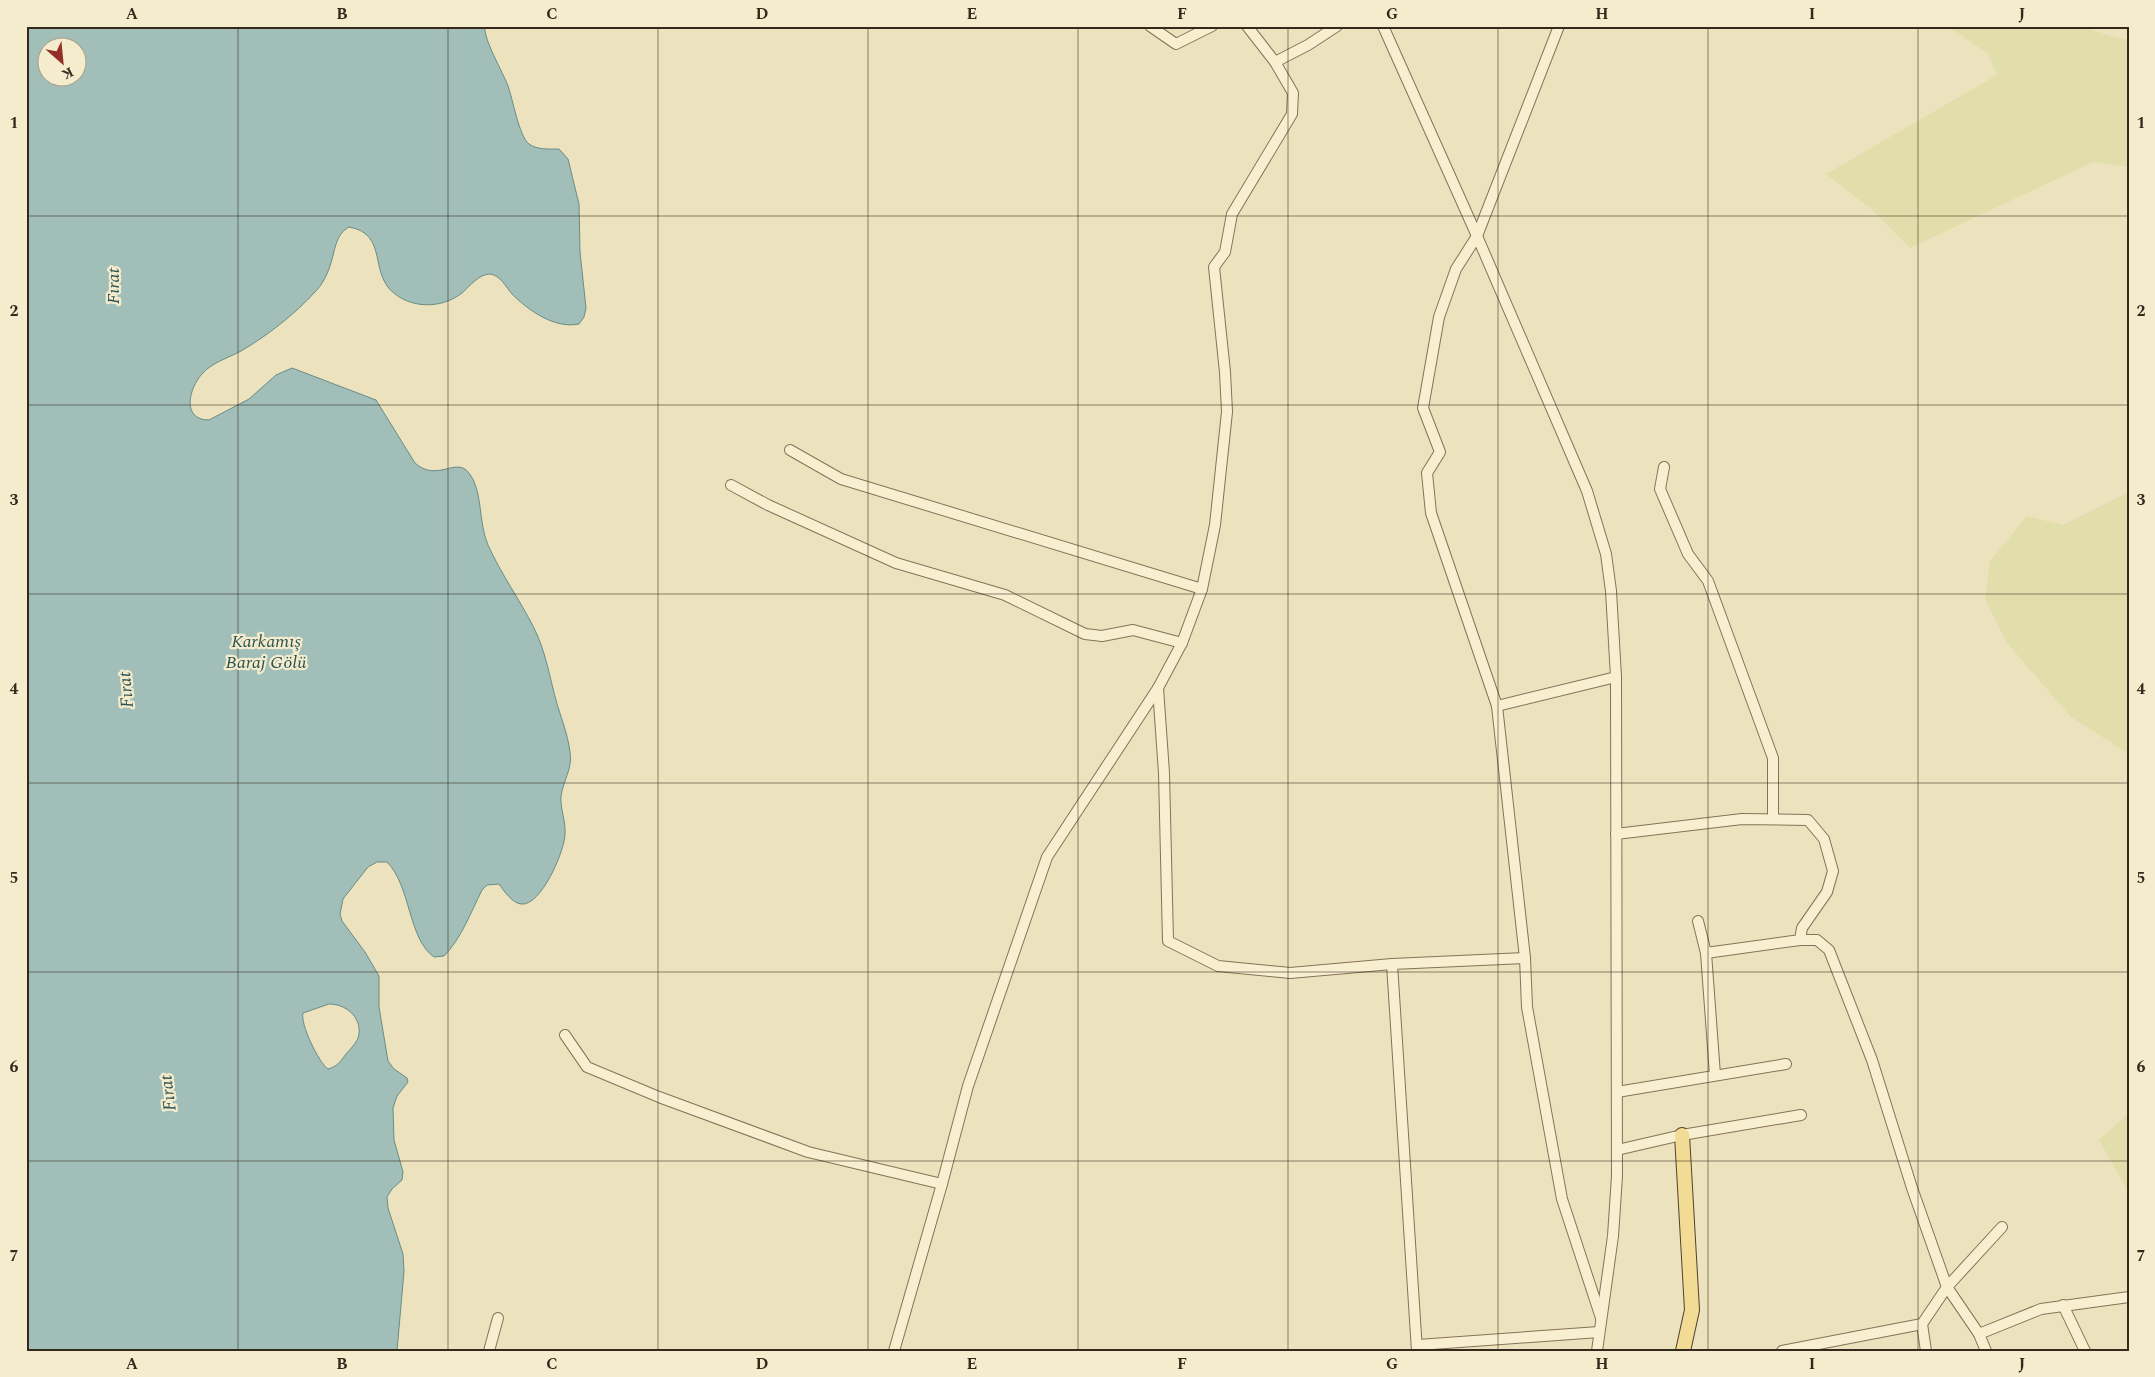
<svg xmlns="http://www.w3.org/2000/svg" width="2155" height="1377" font-family="Spectral,serif">
	<style>
		.farmland { fill: #e2deab }
		.water { fill: #a1bfb8; stroke: #698c86; fill-rule: evenodd }
		.lines { fill: none; stroke-linecap: round; stroke-linejoin: round }
		.minor-casing { stroke: #857357; stroke-width: 12 }
		.major-casing { stroke: #52412c; stroke-width: 16 }
		.minor { stroke: #f8efd1; stroke-width: 10 }
		.major { stroke: #f1db95; stroke-width: 14 }
		.grid { fill: none; stroke: #34291c; stroke-width: 1; stroke-opacity: 0.55 }
		.labels { text-anchor: middle; dominant-baseline: central; stroke-width: 4.5; stroke-linejoin: round; paint-order: stroke }
		.water-label { font-size: 18px; font-style: italic; fill: #2b5454; stroke: #f5eccd }
		.neatline { fill: none; stroke: #34291c; stroke-width: 2 }
		.grid-label { font-size: 16px; text-anchor: middle; font-weight: bold; fill: #34291c }
	</style>
	<rect width="100%" height="100%" fill="#ede2be"/>
	<!-- farmland -->
	<g class="farmland">
		<path d="M1948 26H2081L2111 36 2129 40V167L2093 162 1910 248 1871 209 1826 174 1997 75 1988 54Z"/>
		<path d="M2129 492V754L2071 717 2007 643 1985 599 1990 561 2027 516 2063 525Z"/>
		<path d="M2129 1113V1193L2099 1140Z"/>
	</g>
	<!-- water -->
	<path class="water" d="M26 26H485C483 39 503 72 508 86 513 100 519 136 529 144 537 150 550 149 559 149L568 159 579 204 580 252 586 308 584 317 579 324C555 329 529 311 512 294 506 287 500 275 490 274 479 274 470 286 462 293 443 308 414 309 395 294 368 274 389 234 349 227 335 234 335 252 330 266 327 275 322 285 315 292 295 314 267 336 241 351 228 358 211 363 202 374 189 388 181 420 209 420L249 399 276 375 292 368 376 400 415 463C437 483 456 456 469 473 483 490 478 522 488 545 501 574 520 600 534 628 546 652 550 679 557 704 562 720 568 736 570 752 573 768 563 781 561 796 560 809 566 821 565 834 565 850 541 907 521 904 512 903 504 891 499 884L487 885 482 890C471 912 461 939 444 956L434 957C408 939 411 886 387 862H377L368 867 343 899 340 914 342 921 365 952 379 976V1007L388 1061 394 1069 407 1078 408 1082 397 1096 393 1108 394 1140 403 1172 402 1180 392 1189 387 1197 388 1208 403 1254 404 1271 397 1351H26ZM48 48H78V78H48ZM329 1004C345 1004 361 1016 359 1034 358 1042 351 1048 346 1054 340 1062 338 1066 328 1069 319 1063 300 1024 303 1013Z"/>
	<g class="lines">
		<!-- minor casing -->
		<g class="minor-casing">
			<g id="minor">
				<path d="M1150 26 1176 44 1212 26"/>
				<path d="M1383 26 1477 236 1587 491 1606 554 1611 591 1616 677 1617 1176 1613 1236 1597 1351"/>
				<path d="M1559 26 1477 236 1456 269 1439 317 1423 408 1440 452 1427 473 1431 513 1497 706 1525 958 1527 1007 1562 1199 1601 1318"/>
				<path d="M1275 62 1308 45 1337 26"/>
				<path d="M790 450 841 479 1202 589"/>
				<path d="M1664 467 1660 489 1688 554 1708 581 1773 758V819"/>
				<path d="M731 485 768 505 896 563 1005 595 1085 634 1102 636 1133 630 1182 643"/>
				<path d="M1158 688 1164 773 1168 941 1218 966 1290 973 1392 964 1525 958"/>
				<path d="M1497 706 1616 677"/>
				<path d="M1616 834 1742 819 1808 820 1824 839 1833 871 1827 892 1802 928 1800 940 1706 953"/>
				<path d="M1698 921 1706 953 1715 1075"/>
				<path d="M1800 940H1817L1829 950 1872 1060 1912 1188 1947 1287 1979 1334 1986 1351"/>
				<path d="M1392 964 1417 1351"/>
				<path d="M565 1035 587 1067 659 1097 808 1152 942 1184"/>
				<path d="M1617 1092 1786 1064"/>
				<path d="M1617 1150 1682 1135 1801 1115"/>
				<path d="M2063 1305 2085 1351"/>
				<path d="M1922 1324 1926 1351"/>
				<path d="M1979 1334 2041 1309 2129 1297"/>
				<path d="M1418 1345 1599 1332"/>
				<path d="M489 1351 498 1318"/>
				<path d="M894 1351 942 1184 968 1086 1047 857 1158 688 1182 643 1202 589 1215 525 1227 412 1225 372 1214 267 1225 252 1232 214 1292 114 1293 93 1275 62 1247 26"/>
				<path d="M1782 1351 1922 1324 1947 1287 2002 1227"/>
			</g>
		</g>
		<!-- major casing -->
		<g class="major-casing">
			<path id="major" d="M1682 1135 1692 1310 1683 1351"/>
		</g>
		<!-- minor -->
		<use href="#minor" class="minor"/>
		<!-- major -->
		<use href="#major" class="major"/>
	</g>
	<!-- grid -->
	<path class="grid" d="M238 26V1351M448 26V1351M658 26V1351M868 26V1351M1078 26V1351M1288 26V1351M1498 26V1351M1708 26V1351M1918 26V1351M26 216H2129M26 405H2129M26 594H2129M26 783H2129M26 972H2129M26 1161H2129"/>
	<g class="labels">
		<!-- water labels -->
		<g class="water-label">
			<text transform="translate(113 286) rotate(-90)">Fırat</text>
			<text x="266" y="641">Karkamış<tspan x="266" dy="21">Baraj Gölü</tspan></text>
			<text transform="translate(126 690) rotate(-95)">Fırat</text>
			<text transform="translate(168 1093) rotate(-97)">Fırat</text>
		</g>
	</g>
	<!-- border -->
	<rect width="2155" height="1377" fill="none" stroke="#f5eccd" stroke-width="55"/>
	<!-- north arrow -->
	<g transform="translate(62 62) rotate(153)"><circle r="24" fill="#f5eccd" stroke="#a89e86"/>
	<path d="M0-4L9 19L0 12L-9 19Z" fill="#932f28"/>
	<text y="-8" font-size="14" font-weight="bold" text-anchor="middle" fill="#34291c">K</text>
	</g>
	<rect x="28" y="28" width="2100" height="1322" class="neatline"/>
	<g class="grid-label">
		<text x="132" y="19">A</text>
		<text x="342" y="19">B</text>
		<text x="552" y="19">C</text>
		<text x="762" y="19">D</text>
		<text x="972" y="19">E</text>
		<text x="1182" y="19">F</text>
		<text x="1392" y="19">G</text>
		<text x="1602" y="19">H</text>
		<text x="1812" y="19">I</text>
		<text x="2022" y="19">J</text>
		<text x="14" y="128">1</text>
		<text x="2141" y="128">1</text>
		<text x="14" y="316">2</text>
		<text x="2141" y="316">2</text>
		<text x="14" y="505">3</text>
		<text x="2141" y="505">3</text>
		<text x="14" y="694">4</text>
		<text x="2141" y="694">4</text>
		<text x="14" y="883">5</text>
		<text x="2141" y="883">5</text>
		<text x="14" y="1072">6</text>
		<text x="2141" y="1072">6</text>
		<text x="14" y="1261">7</text>
		<text x="2141" y="1261">7</text>
		<text x="132" y="1369">A</text>
		<text x="342" y="1369">B</text>
		<text x="552" y="1369">C</text>
		<text x="762" y="1369">D</text>
		<text x="972" y="1369">E</text>
		<text x="1182" y="1369">F</text>
		<text x="1392" y="1369">G</text>
		<text x="1602" y="1369">H</text>
		<text x="1812" y="1369">I</text>
		<text x="2022" y="1369">J</text>
	</g>
</svg>
